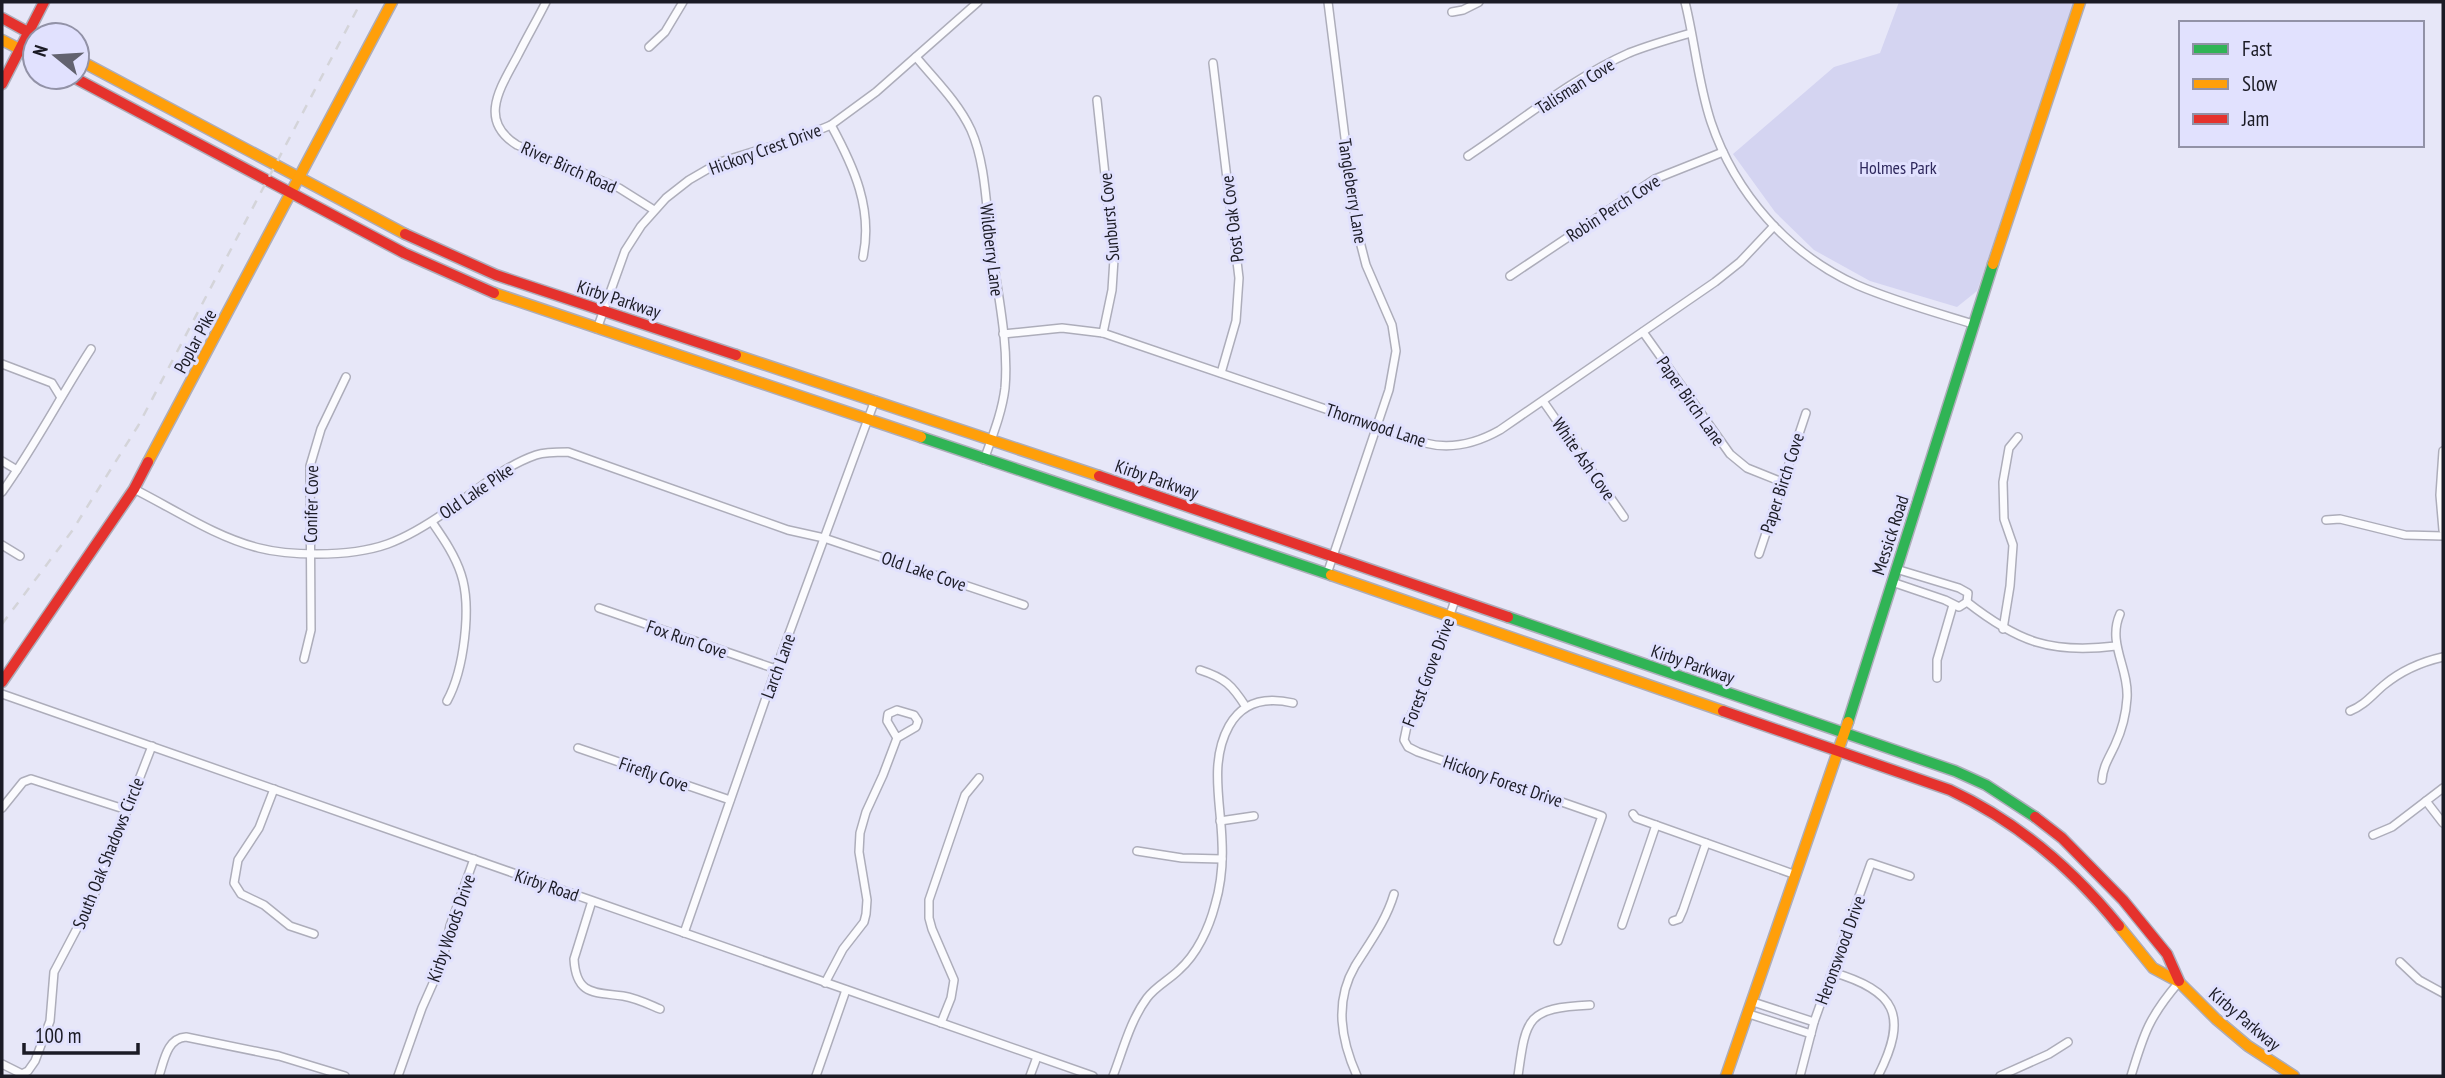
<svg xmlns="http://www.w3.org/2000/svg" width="2445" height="1078" font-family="'PT Sans Narrow',sans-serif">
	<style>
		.green { fill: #d4d4f1 }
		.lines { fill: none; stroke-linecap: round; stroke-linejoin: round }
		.street-casing { stroke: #adadba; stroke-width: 10 }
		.fast-casing { stroke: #adadba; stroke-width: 13 }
		.slow-casing { stroke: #adadba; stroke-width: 13 }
		.jam-casing { stroke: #adadba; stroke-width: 13 }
		.street { stroke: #fbfbfe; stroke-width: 7 }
		.fast { stroke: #30b455; stroke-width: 10 }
		.slow { stroke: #ff9f0a; stroke-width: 10 }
		.jam { stroke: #e5322d; stroke-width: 10 }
		.rail { stroke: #d4d4d9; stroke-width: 2.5; stroke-dasharray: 9 9; stroke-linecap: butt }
		.labels { text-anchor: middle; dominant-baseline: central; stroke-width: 6; stroke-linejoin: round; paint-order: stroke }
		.street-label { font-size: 18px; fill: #1b1b25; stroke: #e1e1fe }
		.park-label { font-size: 18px; fill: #2e285d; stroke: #e1e1fe }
	</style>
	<rect width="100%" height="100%" fill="#e7e7f8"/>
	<!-- green -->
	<path class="green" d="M1899 2H2075L1977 291 1957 307 1870 281 1814 250 1775 212 1733 154 1834 67 1880 53Z"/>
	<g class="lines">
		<!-- street casing -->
		<g class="street-casing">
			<g id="street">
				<path d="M546 2C537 20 527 37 518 55 501 87 477 120 517 145L619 188 654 210"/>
				<path d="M1685 2C1695 42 1698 83 1711 122 1735 193 1788 254 1857 285 1894 301 1934 312 1973 324"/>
				<path d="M1452 12 1463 10 1479 2"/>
				<path d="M649 47 665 32 683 2"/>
				<path d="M916 57C935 80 958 102 971 130 986 164 986 208 991 245 997 291 1009 342 1005 388 1002 413 992 437 984 460"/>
				<path d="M1213 63 1239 278 1236 321 1221 373"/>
				<path d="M1097 100 1114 259 1112 290 1103 333"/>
				<path d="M831 125C854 167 873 209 863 257"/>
				<path d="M1468 156C1518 123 1574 77 1629 53 1649 45 1670 39 1691 33"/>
				<path d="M1510 276 1655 179 1723 152"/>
				<path d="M597 329 625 251 641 226 666 198 689 180 720 162 802 137 831 125 876 92 978 2"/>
				<path d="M1643 332 1730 454 1747 468 1782 482"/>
				<path d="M1003 334 1062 328 1103 333 1425 443C1452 450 1477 443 1500 430L1715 282 1740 262 1774 226"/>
				<path d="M2 364 52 383 60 396"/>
				<path d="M1543 401 1624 517"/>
				<path d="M2443 451 2440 495 2443 530"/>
				<path d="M2 461 17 470"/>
				<path d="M134 489C174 509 215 537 259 548 278 553 298 554 317 554 376 554 403 542 450 509 477 490 504 466 536 455 545 452 557 452 568 452L788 530 824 538 1024 605"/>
				<path d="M2 492C35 446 60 397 91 349"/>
				<path d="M2326 520 2340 519 2405 535 2443 536"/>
				<path d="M432 522C443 538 455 555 461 574 472 607 464 670 447 701"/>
				<path d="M2 545 20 556"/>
				<path d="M1759 554 1806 413"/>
				<path d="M1896 569 1959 588 1968 593 1967 602"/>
				<path d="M1327 574 1389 390 1396 351 1392 325 1366 265 1356 226 1328 2"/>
				<path d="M1892 582 1945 600 1959 607 1967 602"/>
				<path d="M1455 600 1427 683 1408 721 1404 740 1408 747 1418 752 1602 816 1558 941"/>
				<path d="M1967 602C2018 642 2051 654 2116 646"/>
				<path d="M599 608 776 669"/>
				<path d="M2003 629 2010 586 2013 545 2004 519 2003 482 2009 448 2018 437"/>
				<path d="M304 659 311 630 310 466 321 429 346 377"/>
				<path d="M1200 670C1225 678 1232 685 1246 707"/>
				<path d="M1937 678V660L1953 605"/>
				<path d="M2 694 1093 1076"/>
				<path d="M2350 711C2365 705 2372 695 2384 685 2402 670 2421 662 2443 657"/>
				<path d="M578 748 730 800"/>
				<path d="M2102 780C2103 766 2109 758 2115 745 2122 730 2126 715 2127 698 2129 668 2107 643 2120 614"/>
				<path d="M274 789 259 828 238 860 234 883 241 894 264 905 290 926 314 934"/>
				<path d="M2426 801 2443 823"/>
				<path d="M2 808 23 782 31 779 127 810"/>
				<path d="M1633 814 1636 818 1796 875"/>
				<path d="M1220 821 1254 816"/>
				<path d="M2373 835 2392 827 2443 788"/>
				<path d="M1137 851 1182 858 1222 859"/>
				<path d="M592 901 574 959C576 996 595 992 623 996 636 998 648 1004 660 1009"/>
				<path d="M1673 921 1679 919 1683 910 1706 843"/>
				<path d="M1622 925 1656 825"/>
				<path d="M684 933 776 669 875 400"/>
				<path d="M2400 962 2419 980 2443 993"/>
				<path d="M1832 972C1896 991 1909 1015 1878 1076"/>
				<path d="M825 983 843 949 864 922 866 914 867 900 859 852 860 833 866 812 883 775 897 738 887 721 888 714 897 710 914 715 918 721 916 727 897 738"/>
				<path d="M1753 1002 1814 1022"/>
				<path d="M1749 1014 1811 1034"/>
				<path d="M941 1023 951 998 954 980 932 929 929 918V900L965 795 979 778"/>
				<path d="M2 1064 22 1074 28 1071 35 1061 50 1021 54 972 93 898 152 746"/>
				<path d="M159 1076C164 1061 167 1038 186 1037L279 1056 345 1076"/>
				<path d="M398 1076 422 1008 442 963 450 926 474 859"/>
				<path d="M816 1076 846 990"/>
				<path d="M1030 1076 1037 1057"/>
				<path d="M1113 1076C1123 1050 1130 1021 1147 998 1156 986 1169 980 1179 970 1197 954 1209 928 1215 905 1221 885 1223 863 1222 842 1221 803 1209 762 1229 726 1243 701 1267 697 1293 703"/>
				<path d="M1357 1076C1341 1040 1334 1002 1355 966 1370 942 1386 921 1394 894"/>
				<path d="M1518 1076C1526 1017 1527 1008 1590 1005"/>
				<path d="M1800 1076 1814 1022 1871 863 1910 876"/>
				<path d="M2000 1076 2049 1054 2068 1042"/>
				<path d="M2131 1076C2144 1033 2149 1017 2179 982"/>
			</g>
		</g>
		<!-- fast casing -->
		<g class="fast-casing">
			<g id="fast">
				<path d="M921 437 1331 575"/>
				<path d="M1508 617 1955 771 1986 785 2035 817"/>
				<path d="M1848 722 1993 264"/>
			</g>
		</g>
		<!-- slow casing -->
		<g class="slow-casing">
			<g id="slow">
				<path d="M2 40 35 57"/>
				<path d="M77 59 405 234"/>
				<path d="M1993 264 2080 2"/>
				<path d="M494 293 921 437"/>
				<path d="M736 355 1099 476"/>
				<path d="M148 462 392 2"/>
				<path d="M1331 575 1723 711"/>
				<path d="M2119 926 2153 968 2179 982 2216 1019 2248 1046 2294 1076"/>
				<path d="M1726 1076 1848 722"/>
			</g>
		</g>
		<!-- jam casing -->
		<g class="jam-casing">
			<g id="jam">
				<path d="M2 18 35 36"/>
				<path d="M73 77 404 253 494 293"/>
				<path d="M2 84 44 2"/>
				<path d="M405 234 496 275 736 355"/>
				<path d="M1099 476 1508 617"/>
				<path d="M2 682 134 489 148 462"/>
				<path d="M1723 711 1950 790C2018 822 2072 868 2119 926"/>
				<path d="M2035 817 2062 838 2123 900 2167 954 2179 981"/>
			</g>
		</g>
		<!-- street -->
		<use href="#street" class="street"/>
		<!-- fast -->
		<use href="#fast" class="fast"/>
		<!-- slow -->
		<use href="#slow" class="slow"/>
		<!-- jam -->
		<use href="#jam" class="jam"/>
		<!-- rail -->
		<path class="rail" d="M2 624 72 531 138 426 361 2"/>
	</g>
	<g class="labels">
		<!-- street labels -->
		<g class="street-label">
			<text transform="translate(1575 86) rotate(-32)">Talisman Cove</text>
			<text transform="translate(765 149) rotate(-20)">Hickory Crest Drive</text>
			<text transform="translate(569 167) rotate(24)">River Birch Road</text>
			<text transform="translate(1353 191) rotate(81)">Tangleberry Lane</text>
			<text transform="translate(1613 208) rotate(-33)">Robin Perch Cove</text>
			<text transform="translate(1109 217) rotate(-95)">Sunburst Cove</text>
			<text transform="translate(1232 219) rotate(-97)">Post Oak Cove</text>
			<text transform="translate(992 250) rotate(83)">Wildberry Lane</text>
			<text transform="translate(619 299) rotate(18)">Kirby Parkway</text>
			<text transform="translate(195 341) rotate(-62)">Poplar Pike</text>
			<text transform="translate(1691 401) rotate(55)">Paper Birch Lane</text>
			<text transform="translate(1376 425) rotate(18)">Thornwood Lane</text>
			<text transform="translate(1584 459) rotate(55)">White Ash Cove</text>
			<text transform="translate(1157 479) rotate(19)">Kirby Parkway</text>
			<text transform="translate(1782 483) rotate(-72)">Paper Birch Cove</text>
			<text transform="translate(476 491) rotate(-34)">Old Lake Pike</text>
			<text transform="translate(311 504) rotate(-89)">Conifer Cove</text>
			<text transform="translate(1890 535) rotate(-72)">Messick Road</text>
			<text transform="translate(924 571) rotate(19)">Old Lake Cove</text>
			<text transform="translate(687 639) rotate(19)">Fox Run Cove</text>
			<text transform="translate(1693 664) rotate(19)">Kirby Parkway</text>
			<text transform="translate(778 666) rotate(-70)">Larch Lane</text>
			<text transform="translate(1428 672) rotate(-69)">Forest Grove Drive</text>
			<text transform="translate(654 774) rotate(19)">Firefly Cove</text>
			<text transform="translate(1503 781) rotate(19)">Hickory Forest Drive</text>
			<text transform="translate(108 853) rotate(-68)">South Oak Shadows Circle</text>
			<text transform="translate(547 885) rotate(19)">Kirby Road</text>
			<text transform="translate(451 928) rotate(-71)">Kirby Woods Drive</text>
			<text transform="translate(1840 950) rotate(-70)">Heronswood Drive</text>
			<text transform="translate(2245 1019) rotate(40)">Kirby Parkway</text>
		</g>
		<!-- park labels -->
		<g class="park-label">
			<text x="1898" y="167">Holmes Park</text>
		</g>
	</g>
	<!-- border -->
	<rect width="2445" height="1078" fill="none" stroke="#1b1b25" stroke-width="7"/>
	<!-- legend -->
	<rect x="2179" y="21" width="245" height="126" fill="#e1e1fe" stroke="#9292a7" stroke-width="2"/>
	<rect x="2193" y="44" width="35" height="10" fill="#30b455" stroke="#9292a7" stroke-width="2"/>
	<text x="2242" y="56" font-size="21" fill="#1b1b25">Fast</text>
	<rect x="2193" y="79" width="35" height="10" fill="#ff9f0a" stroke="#9292a7" stroke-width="2"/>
	<text x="2242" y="91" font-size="21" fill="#1b1b25">Slow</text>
	<rect x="2193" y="114" width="35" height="10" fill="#e5322d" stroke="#9292a7" stroke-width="2"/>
	<text x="2242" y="126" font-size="21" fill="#1b1b25">Jam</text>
	<!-- north arrow -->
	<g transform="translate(56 56) rotate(288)"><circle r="33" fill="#e1e1fe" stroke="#9292a7" stroke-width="2"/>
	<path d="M0-5L12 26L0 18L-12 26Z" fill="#62626f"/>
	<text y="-10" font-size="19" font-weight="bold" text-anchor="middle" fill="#1b1b25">N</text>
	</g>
	<!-- scale -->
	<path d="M24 1043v10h114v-10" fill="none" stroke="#1b1b25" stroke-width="3.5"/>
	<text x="35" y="1043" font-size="21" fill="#1b1b25" stroke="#e1e1fe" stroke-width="5" paint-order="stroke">100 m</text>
</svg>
